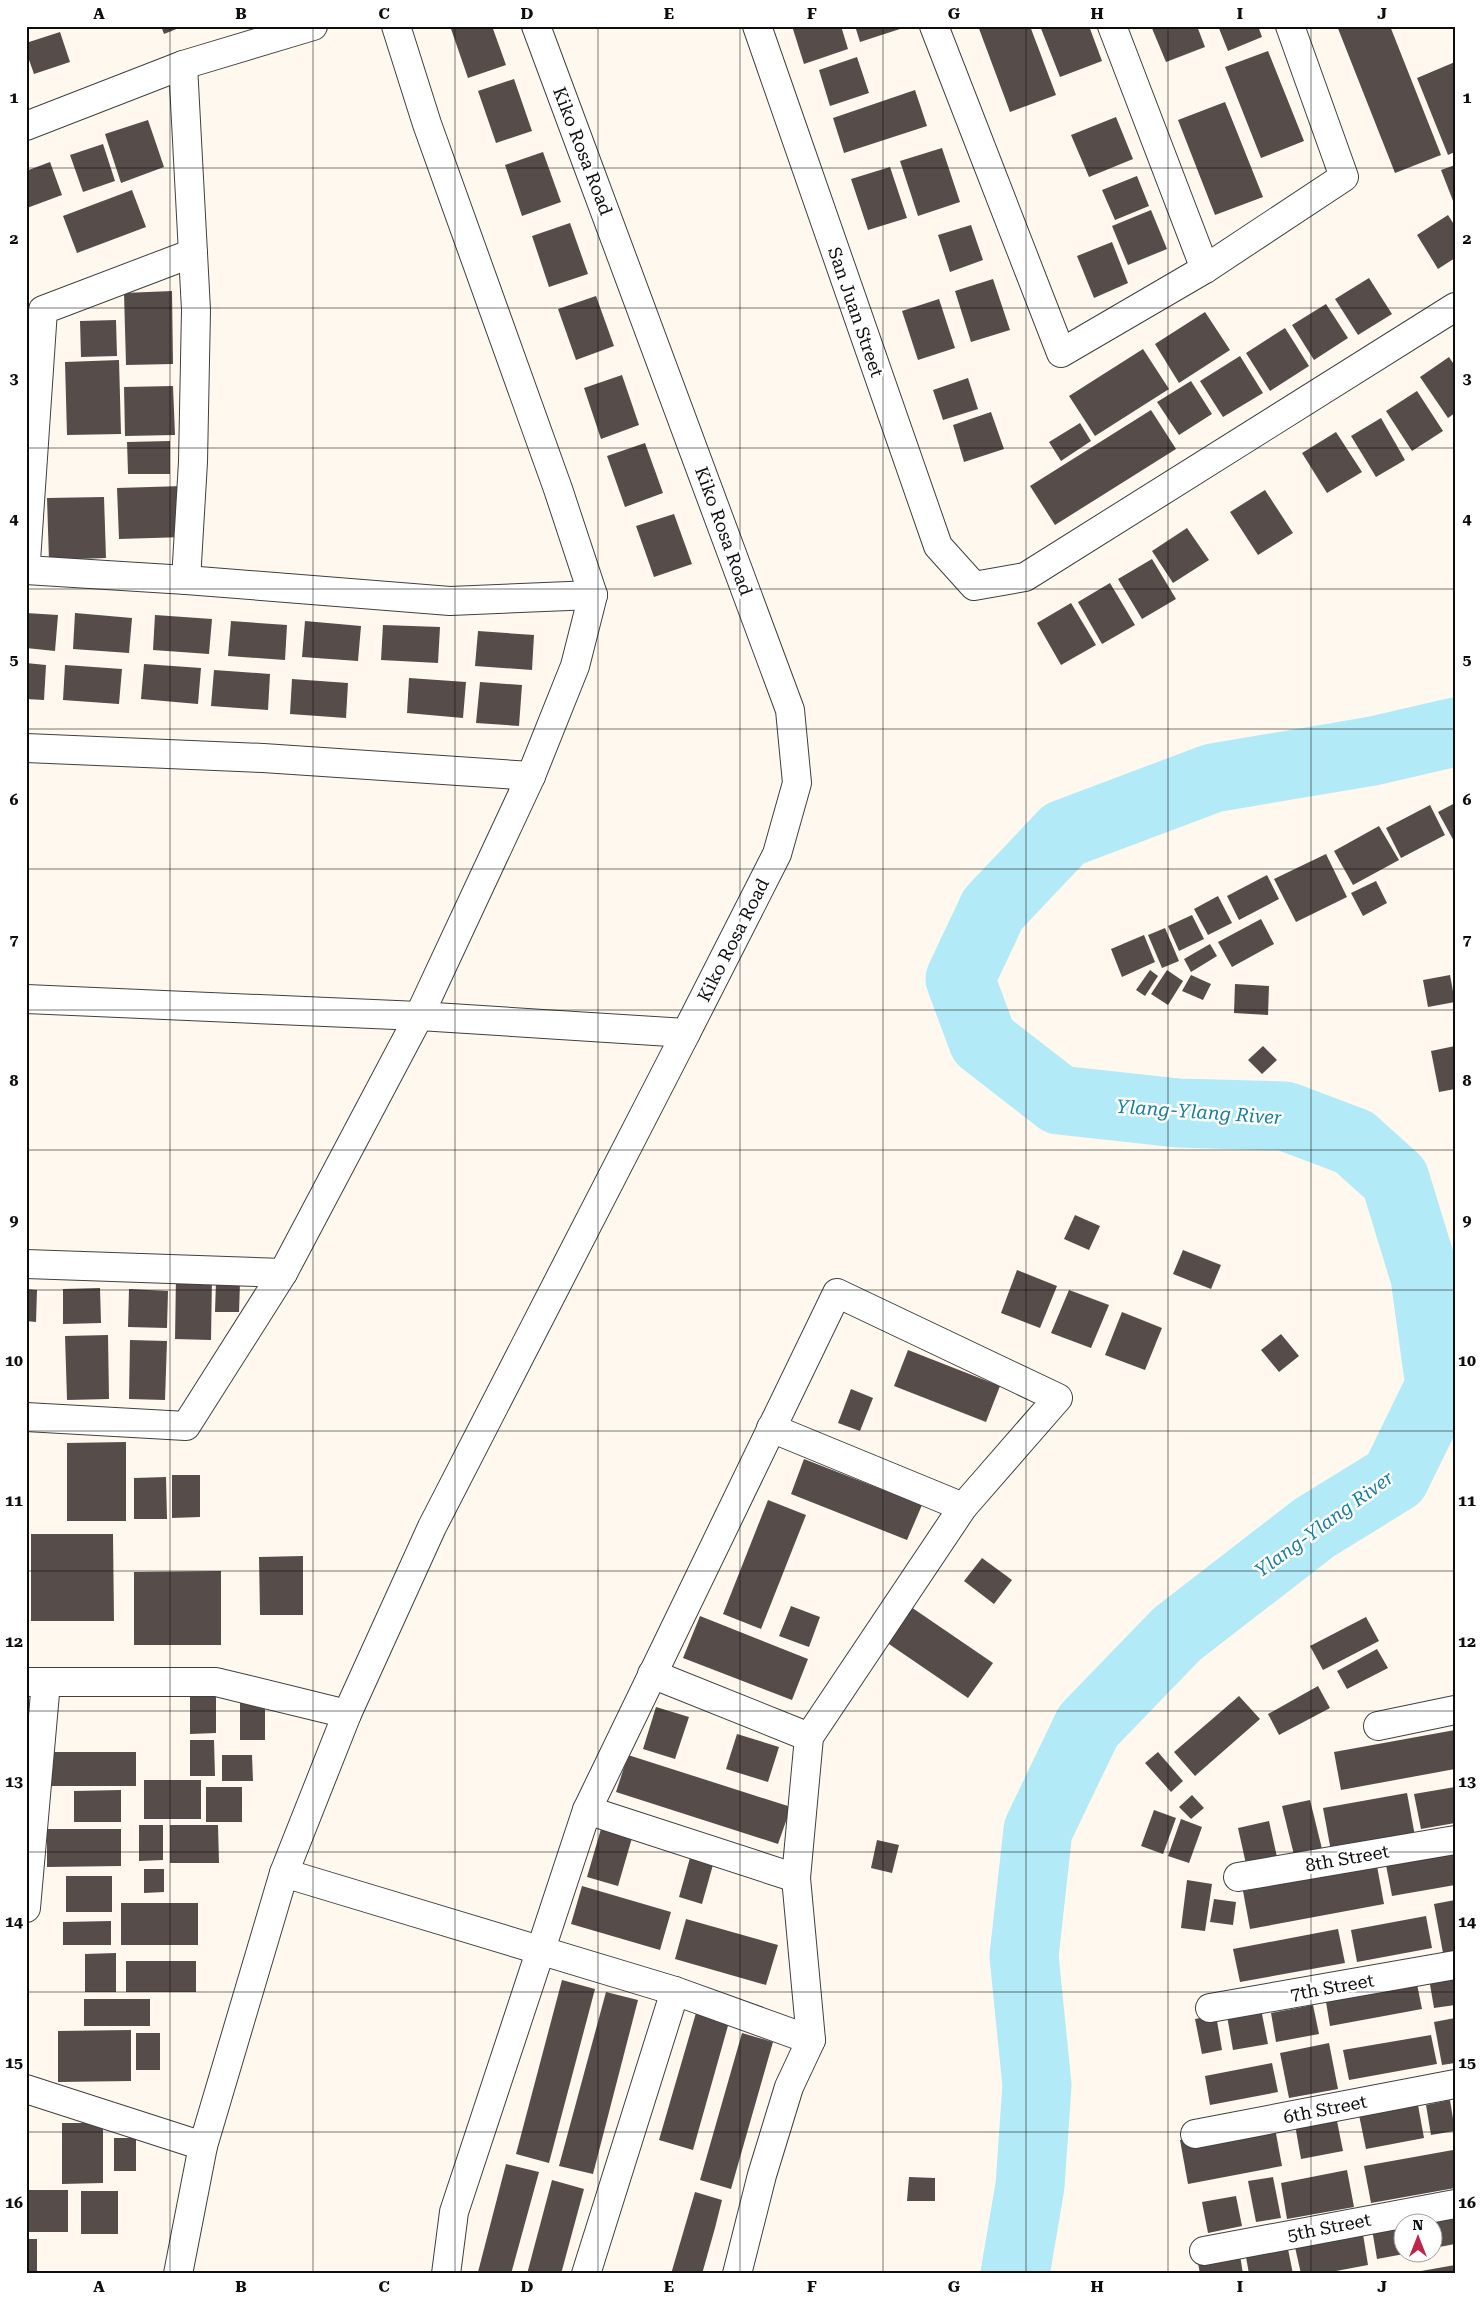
<svg xmlns="http://www.w3.org/2000/svg" width="1481" height="2300" font-family="'Roboto Serif',serif">
	<style>
		.lines { fill: none; stroke-linecap: round; stroke-linejoin: round }
		.river { stroke: #b2eaf7; stroke-width: 69 }
		.building { fill: #564c4a }
		.minor-casing { stroke: #404040; stroke-width: 30 }
		.tertiary-casing { stroke: #404040; stroke-width: 30 }
		.minor { stroke: #fff; stroke-width: 28 }
		.tertiary { stroke: #fff; stroke-width: 28 }
		.grid { fill: none; stroke: #0d0d0d; stroke-width: 1; stroke-opacity: 0.55 }
		.labels { text-anchor: middle; dominant-baseline: central; stroke-width: 5; stroke-linejoin: round; paint-order: stroke }
		.street-label { font-size: 18px; fill: #0d0d0d; stroke: #fff }
		.water-label { font-size: 19px; font-style: italic; fill: #157ea1; stroke: #fff }
		.neatline { fill: none; stroke: #0d0d0d; stroke-width: 2 }
		.grid-label { font-size: 16px; text-anchor: middle; font-weight: bold; fill: #0d0d0d }
	</style>
	<rect width="100%" height="100%" fill="#fff8ee"/>
	<g class="lines">
		<!-- river -->
		<path class="river" d="M1015 2274 1030 2186 1037 2085 1024 1956 1038 1830 1088 1726 1177 1634 1314 1528 1395 1478 1440 1386 1425 1277 1395 1179 1354 1142 1285 1116 1178 1113 1059 1100 983 1041 960 979 993 909 1064 834 1213 778 1373 751 1455 732"/>
	</g>
	<!-- building -->
	<g class="building">
		<path d="M161 26H184L164 34Z"/>
		<path d="M450 26H492L506 65 468 78Z"/>
		<path d="M792 26H841L848 49 804 64Z"/>
		<path d="M855 26H902L903 28 860 42Z"/>
		<path d="M978 26H1030L1056 95 1010 112Z"/>
		<path d="M1040 26H1089L1102 61 1060 77Z"/>
		<path d="M1151 26H1197L1205 47 1166 62Z"/>
		<path d="M1218 26H1258L1262 37 1228 51Z"/>
		<path d="M1337 26H1390L1441 155 1395 173Z"/>
		<path d="M60 32 70 62 34 74 26 51V43Z"/>
		<path d="M1268 51 1304 141 1261 158 1225 67Z"/>
		<path d="M857 57 869 93 830 106 819 70Z"/>
		<path d="M1455 62V152L1448 155 1417 78Z"/>
		<path d="M514 79 532 131 496 143 478 91Z"/>
		<path d="M915 90 927 126 844 153 833 118Z"/>
		<path d="M1225 102 1263 197 1215 215 1178 120Z"/>
		<path d="M1116 117 1133 159 1089 177 1071 135Z"/>
		<path d="M148 120 164 167 121 183 105 134Z"/>
		<path d="M103 144 115 181 83 192 70 155Z"/>
		<path d="M942 148 960 202 918 216 900 161Z"/>
		<path d="M543 152 561 202 522 216 505 165Z"/>
		<path d="M50 162 62 195 27 208 26 171Z"/>
		<path d="M1455 165V206L1441 170Z"/>
		<path d="M890 167 907 218 868 230 851 179Z"/>
		<path d="M1137 176 1149 206 1115 220 1102 190Z"/>
		<path d="M132 190 146 227 77 253 63 216Z"/>
		<path d="M1151 210 1167 249 1128 265 1112 226Z"/>
		<path d="M1448 215 1455 226V258L1438 269 1417 235Z"/>
		<path d="M570 223 588 274 549 287 532 236Z"/>
		<path d="M971 225 983 260 950 272 938 235Z"/>
		<path d="M1112 242 1128 283 1094 298 1077 256Z"/>
		<path d="M1369 278 1392 314 1358 335 1335 299Z"/>
		<path d="M993 279 1010 330 971 342 955 291Z"/>
		<path d="M172 291 173 364 126 365 124 293Z"/>
		<path d="M596 296 614 346 576 360 558 309Z"/>
		<path d="M939 299 955 348 918 360 902 311Z"/>
		<path d="M1326 304 1348 338 1314 360 1292 325Z"/>
		<path d="M1205 312 1230 350 1179 383 1155 344Z"/>
		<path d="M116 320 117 356 81 357 80 321Z"/>
		<path d="M1285 328 1309 366 1270 391 1246 353Z"/>
		<path d="M1143 349 1169 389 1095 436 1069 396Z"/>
		<path d="M1240 356 1263 393 1223 417 1200 381Z"/>
		<path d="M1449 357 1455 366V413L1448 418 1420 377Z"/>
		<path d="M119 360 121 434 67 435 65 362Z"/>
		<path d="M622 375 639 425 601 439 584 388Z"/>
		<path d="M968 378 978 409 943 420 933 390Z"/>
		<path d="M1191 381 1212 414 1179 435 1157 402Z"/>
		<path d="M173 386 175 435 125 436 124 387Z"/>
		<path d="M1417 391 1443 431 1412 451 1386 411Z"/>
		<path d="M1151 410 1176 449 1055 525 1030 486Z"/>
		<path d="M991 412 1004 449 964 462 953 425Z"/>
		<path d="M1381 418 1405 460 1376 477 1351 436Z"/>
		<path d="M1080 423 1091 441 1061 461 1049 442Z"/>
		<path d="M1336 432 1362 472 1327 493 1302 453Z"/>
		<path d="M170 441V474H128L127 442Z"/>
		<path d="M645 443 663 493 625 507 607 456Z"/>
		<path d="M183 486 185 537 119 539 117 488Z"/>
		<path d="M1265 490 1293 533 1258 555 1230 512Z"/>
		<path d="M104 497 106 558 49 560 47 498Z"/>
		<path d="M674 514 692 564 654 577 636 526Z"/>
		<path d="M1187 528 1209 560 1173 583 1152 551Z"/>
		<path d="M1152 559 1176 599 1142 619 1118 579Z"/>
		<path d="M1110 583 1135 625 1102 644 1078 602Z"/>
		<path d="M1071 603 1096 645 1061 665 1037 623Z"/>
		<path d="M26 613 58 615 55 651 26 648Z"/>
		<path d="M75 613 132 618 129 653 73 649Z"/>
		<path d="M155 615 212 619 209 654 153 650Z"/>
		<path d="M231 621 287 625 285 660 228 656Z"/>
		<path d="M305 621 361 626 358 661 302 657Z"/>
		<path d="M383 625 440 627 438 663 381 660Z"/>
		<path d="M478 631 534 635 532 670 475 666Z"/>
		<path d="M26 663 46 665 44 700 26 699Z"/>
		<path d="M144 664 201 668 198 704 141 699Z"/>
		<path d="M65 665 122 669 119 704 63 700Z"/>
		<path d="M214 670 270 674 268 710 211 706Z"/>
		<path d="M409 678 466 682 463 718 407 713Z"/>
		<path d="M292 679 348 683 346 718 290 714Z"/>
		<path d="M480 682 522 685 519 726 476 723Z"/>
		<path d="M1455 803V843L1438 812Z"/>
		<path d="M1430 805 1445 835 1401 858 1386 828Z"/>
		<path d="M1379 826 1399 860 1353 885 1334 851Z"/>
		<path d="M1326 854 1347 897 1296 922 1274 879Z"/>
		<path d="M1267 875 1279 899 1239 920 1227 896Z"/>
		<path d="M1376 881 1387 903 1363 916 1351 893Z"/>
		<path d="M1218 896 1232 923 1208 935 1194 909Z"/>
		<path d="M1192 915 1204 939 1179 951 1168 926Z"/>
		<path d="M1261 919 1274 944 1232 967 1218 942Z"/>
		<path d="M1165 928 1179 961 1162 968 1148 935Z"/>
		<path d="M1144 935 1155 962 1122 977 1111 949Z"/>
		<path d="M1210 944 1217 956 1191 972 1184 959Z"/>
		<path d="M1150 970 1158 976 1145 996 1136 990Z"/>
		<path d="M1167 970 1183 981 1168 1005 1151 994Z"/>
		<path d="M1191 975 1211 984 1203 1000 1182 991Z"/>
		<path d="M1450 975 1455 1002 1428 1007 1423 980Z"/>
		<path d="M1235 984 1269 986 1268 1015 1234 1013Z"/>
		<path d="M1263 1046 1277 1060 1262 1074 1248 1060Z"/>
		<path d="M1455 1046V1089L1439 1092 1431 1051Z"/>
		<path d="M1075 1215 1100 1226 1089 1250 1064 1239Z"/>
		<path d="M1183 1250 1221 1265 1211 1289 1173 1274Z"/>
		<path d="M1017 1270 1057 1286 1040 1328 1001 1313Z"/>
		<path d="M176 1275 212 1277 211 1340 175 1339Z"/>
		<path d="M216 1282 240 1283 239 1312H215Z"/>
		<path d="M100 1288 101 1323 63 1324V1289Z"/>
		<path d="M26 1289 37 1290 36 1322 26 1321Z"/>
		<path d="M129 1289 168 1291 167 1328 128 1327Z"/>
		<path d="M1069 1290 1109 1305 1091 1348 1051 1333Z"/>
		<path d="M1122 1312 1162 1328 1145 1370 1105 1355Z"/>
		<path d="M1281 1334 1299 1356 1279 1372 1261 1350Z"/>
		<path d="M108 1335 109 1399 67 1400 65 1336Z"/>
		<path d="M130 1340 167 1341 165 1400 129 1399Z"/>
		<path d="M908 1350 1000 1386 986 1422 894 1386Z"/>
		<path d="M851 1389 873 1398 860 1431 838 1423Z"/>
		<path d="M126 1442V1521H67V1443Z"/>
		<path d="M804 1459 922 1505 907 1540 791 1494Z"/>
		<path d="M172 1475H200V1517L172 1518Z"/>
		<path d="M166 1477 167 1519H134V1478Z"/>
		<path d="M768 1500 806 1515 761 1629 723 1614Z"/>
		<path d="M31 1534H113L114 1621H31Z"/>
		<path d="M303 1556V1615H260L259 1557Z"/>
		<path d="M982 1558 1012 1580 994 1604 964 1581Z"/>
		<path d="M221 1571V1645H134V1572Z"/>
		<path d="M791 1606 820 1617 809 1647 779 1636Z"/>
		<path d="M911 1607 993 1663 968 1698 886 1642Z"/>
		<path d="M700 1616 808 1659 792 1700 683 1658Z"/>
		<path d="M1366 1617 1379 1641 1323 1670 1310 1646Z"/>
		<path d="M1377 1649 1388 1668 1347 1689 1337 1671Z"/>
		<path d="M1318 1686 1330 1708 1279 1735 1268 1714Z"/>
		<path d="M1239 1696 1260 1719 1195 1776 1174 1752Z"/>
		<path d="M190 1697H216V1733L190 1734Z"/>
		<rect x="240" y="1700" width="25" height="40"/>
		<path d="M656 1707 689 1717 675 1759 643 1749Z"/>
		<path d="M1455 1730V1769L1341 1790 1334 1752Z"/>
		<path d="M737 1734 779 1747 768 1782 726 1769Z"/>
		<path d="M190 1740H214L215 1776H190Z"/>
		<rect x="48" y="1752" width="88" height="34"/>
		<path d="M1158 1752 1183 1781 1171 1792 1145 1763Z"/>
		<path d="M222 1755H252L253 1781H222Z"/>
		<path d="M628 1755 791 1807 778 1844 616 1792Z"/>
		<rect x="144" y="1780" width="57" height="39"/>
		<rect x="206" y="1787" width="36" height="35"/>
		<path d="M1455 1787V1823L1421 1829 1414 1794Z"/>
		<path d="M121 1790V1822H74V1791Z"/>
		<path d="M1407 1793 1415 1836 1331 1851 1323 1808Z"/>
		<path d="M1192 1795 1204 1808 1191 1819 1179 1807Z"/>
		<path d="M1310 1800 1323 1853 1295 1859 1282 1806Z"/>
		<path d="M1154 1810 1176 1818 1163 1854 1141 1846Z"/>
		<path d="M1181 1819 1202 1827 1189 1863 1168 1856Z"/>
		<path d="M1269 1821 1277 1857 1246 1864 1238 1828Z"/>
		<path d="M603 1822 634 1831 618 1886 587 1877Z"/>
		<path d="M139 1825H163V1860L139 1861Z"/>
		<path d="M170 1825H218L219 1863H170Z"/>
		<path d="M47 1829H121V1866L47 1867Z"/>
		<path d="M877 1840 899 1845 892 1873 871 1868Z"/>
		<path d="M693 1847 716 1854 702 1904 679 1897Z"/>
		<path d="M1455 1847V1885L1392 1896 1385 1860Z"/>
		<path d="M1377 1866 1384 1904 1250 1929 1243 1891Z"/>
		<path d="M144 1869H164V1892L144 1893Z"/>
		<rect x="66" y="1876" width="46" height="36"/>
		<path d="M1187 1880 1212 1884 1205 1931 1181 1928Z"/>
		<path d="M582 1886 671 1912 660 1950 571 1924Z"/>
		<path d="M1214 1899 1236 1902 1233 1925 1210 1922Z"/>
		<path d="M1455 1900V1951L1443 1953 1434 1904Z"/>
		<rect x="121" y="1903" width="77" height="42"/>
		<path d="M1426 1916 1432 1948 1357 1962 1351 1930Z"/>
		<path d="M686 1919 778 1945 766 1985 675 1959Z"/>
		<path d="M111 1921V1945H63V1922Z"/>
		<path d="M1338 1929 1345 1963 1240 1982 1233 1949Z"/>
		<path d="M116 1953V1992H85V1954Z"/>
		<rect x="126" y="1961" width="70" height="31"/>
		<path d="M1455 1968V2005L1434 2008 1428 1973Z"/>
		<path d="M1416 1979 1422 2009 1330 2026 1325 1996Z"/>
		<path d="M562 1980 595 1989 549 2163 516 2154Z"/>
		<path d="M606 1992 638 2000 593 2174 559 2166Z"/>
		<rect x="84" y="1999" width="66" height="27"/>
		<path d="M1260 2004 1268 2044 1233 2050 1226 2010Z"/>
		<path d="M1313 2005 1319 2034 1276 2042 1271 2013Z"/>
		<path d="M698 2006 731 2015 693 2150 659 2140Z"/>
		<path d="M1216 2015 1222 2050 1202 2054 1195 2019Z"/>
		<path d="M1455 2018V2063L1442 2065 1434 2022Z"/>
		<path d="M131 2030V2081L58 2082V2031Z"/>
		<rect x="136" y="2033" width="24" height="37"/>
		<path d="M742 2033 773 2042 731 2189 700 2180Z"/>
		<path d="M1431 2035 1437 2064 1349 2080 1343 2050Z"/>
		<path d="M1329 2043 1338 2089 1289 2098 1280 2053Z"/>
		<path d="M1272 2063 1278 2092 1210 2105 1205 2076Z"/>
		<path d="M1450 2100 1455 2131 1431 2135 1426 2105Z"/>
		<path d="M1418 2105 1424 2138 1366 2149 1359 2115Z"/>
		<path d="M1335 2111 1343 2151 1301 2159 1294 2119Z"/>
		<path d="M62 2123H103V2183L62 2184Z"/>
		<path d="M1274 2123 1282 2166 1188 2184 1180 2140Z"/>
		<rect x="114" y="2138" width="22" height="33"/>
		<path d="M1453 2150 1455 2188 1371 2203 1364 2166Z"/>
		<path d="M506 2164 539 2172 511 2274H484L478 2272Z"/>
		<path d="M1347 2170 1354 2207 1287 2219 1281 2183Z"/>
		<path d="M909 2177 935 2178V2201H907Z"/>
		<path d="M1273 2177 1281 2218 1256 2222 1248 2181Z"/>
		<path d="M552 2180 584 2189 561 2274H527Z"/>
		<rect x="26" y="2190" width="42" height="42"/>
		<rect x="81" y="2191" width="37" height="43"/>
		<path d="M695 2192 722 2200 715 2228 702 2274H671Z"/>
		<path d="M1236 2196 1242 2226 1208 2233 1202 2202Z"/>
		<path d="M1455 2207V2244L1434 2248V2222H1404V2254L1377 2259 1371 2223Z"/>
		<path d="M1363 2234 1368 2265 1320 2274H1301L1295 2247Z"/>
		<rect x="26" y="2239" width="11" height="35"/>
		<path d="M1288 2249 1293 2274H1249L1246 2257Z"/>
		<path d="M1240 2255 1243 2274H1200L1198 2263Z"/>
		<path d="M1455 2265V2274H1410V2273Z"/>
	</g>
	<g class="lines">
		<!-- minor casing -->
		<g class="minor-casing">
			<g id="minor">
				<path d="M757 26 938 546 974 586 1025 577 1455 307"/>
				<path d="M934 26 1061 353 1205 269 1344 177 1290 26"/>
				<path d="M1112 26 1205 269"/>
				<path d="M183 65 196 310 193 462 186 580"/>
				<path d="M26 126 183 65 313 26"/>
				<path d="M26 561 43 310 193 253"/>
				<path d="M26 570 186 580 450 601 593 595"/>
				<path d="M26 748 263 758 531 776"/>
				<path d="M26 1264 283 1273"/>
				<path d="M26 1417 186 1426 283 1273 419 1016 531 776 575 666 593 595 558 489 427 124 396 26"/>
				<path d="M771 1428 963 1507"/>
				<path d="M652 1674 809 1737"/>
				<path d="M26 1682H216L347 1714"/>
				<path d="M1378 1726 1455 1710"/>
				<path d="M587 1810 796 1878"/>
				<path d="M284 1873 675 1991 811 2040"/>
				<path d="M1238 1877 1455 1840"/>
				<path d="M26 1908 46 1682"/>
				<path d="M1210 2008 1455 1965"/>
				<path d="M26 2089 203 2146"/>
				<path d="M1195 2134 1455 2084"/>
				<path d="M1204 2251 1455 2204"/>
				<path d="M178 2274 203 2146 284 1873 347 1714 432 1527 686 1033"/>
				<path d="M446 2274 454 2212 587 1810 837 1293 1058 1398 963 1507 809 1737 796 1878 811 2040 789 2087 762 2175 737 2274"/>
				<path d="M586 2274 675 1991"/>
			</g>
		</g>
		<!-- tertiary casing -->
		<g class="tertiary-casing">
			<path id="tertiary" d="M26 999 419 1016 686 1033 777 854 797 783 790 710 536 26"/>
		</g>
		<!-- minor -->
		<use href="#minor" class="minor"/>
		<!-- tertiary -->
		<use href="#tertiary" class="tertiary"/>
	</g>
	<!-- grid -->
	<path class="grid" d="M170 26V2274M313 26V2274M455 26V2274M598 26V2274M740 26V2274M883 26V2274M1026 26V2274M1168 26V2274M1311 26V2274M26 168H1455M26 308H1455M26 448H1455M26 589H1455M26 729H1455M26 869H1455M26 1010H1455M26 1150H1455M26 1290H1455M26 1431H1455M26 1571H1455M26 1711H1455M26 1852H1455M26 1992H1455M26 2132H1455"/>
	<g class="labels">
		<!-- street labels -->
		<g class="street-label">
			<text transform="translate(583 151) rotate(69)">Kiko Rosa Road</text>
			<text transform="translate(856 312) rotate(71)">San Juan Street</text>
			<text transform="translate(724 531) rotate(70)">Kiko Rosa Road</text>
			<text transform="translate(733 940) rotate(-63)">Kiko Rosa Road</text>
			<text transform="translate(1347 1858) rotate(-10)">8th Street</text>
			<text transform="translate(1332 1987) rotate(-10)">7th Street</text>
			<text transform="translate(1325 2109) rotate(-11)">6th Street</text>
			<text transform="translate(1329 2227) rotate(-11)">5th Street</text>
		</g>
		<!-- water labels -->
		<g class="water-label">
			<text transform="translate(1199 1112) rotate(4)">Ylang-Ylang River</text>
			<text transform="translate(1324 1524) rotate(-36)">Ylang-Ylang River</text>
		</g>
	</g>
	<!-- border -->
	<rect width="1481" height="2300" fill="none" stroke="#ffffff" stroke-width="55"/>
	<!-- north arrow -->
	<g transform="translate(1418 2238)"><circle r="24" fill="#ffffff" stroke="#9e9e9e"/>
	<path d="M0-4L9 19L0 12L-9 19Z" fill="#bf2449"/>
	<text y="-8" font-size="14" font-weight="bold" text-anchor="middle" fill="#0d0d0d">N</text>
	</g>
	<rect x="28" y="28" width="1426" height="2244" class="neatline"/>
	<g class="grid-label">
		<text x="99" y="19">A</text>
		<text x="241" y="19">B</text>
		<text x="384" y="19">C</text>
		<text x="527" y="19">D</text>
		<text x="669" y="19">E</text>
		<text x="812" y="19">F</text>
		<text x="954" y="19">G</text>
		<text x="1097" y="19">H</text>
		<text x="1240" y="19">I</text>
		<text x="1382" y="19">J</text>
		<text x="14" y="103">1</text>
		<text x="1467" y="103">1</text>
		<text x="14" y="244">2</text>
		<text x="1467" y="244">2</text>
		<text x="14" y="384">3</text>
		<text x="1467" y="384">3</text>
		<text x="14" y="524">4</text>
		<text x="1467" y="524">4</text>
		<text x="14" y="665">5</text>
		<text x="1467" y="665">5</text>
		<text x="14" y="805">6</text>
		<text x="1467" y="805">6</text>
		<text x="14" y="945">7</text>
		<text x="1467" y="945">7</text>
		<text x="14" y="1086">8</text>
		<text x="1467" y="1086">8</text>
		<text x="14" y="1226">9</text>
		<text x="1467" y="1226">9</text>
		<text x="14" y="1366">10</text>
		<text x="1467" y="1366">10</text>
		<text x="14" y="1506">11</text>
		<text x="1467" y="1506">11</text>
		<text x="14" y="1647">12</text>
		<text x="1467" y="1647">12</text>
		<text x="14" y="1787">13</text>
		<text x="1467" y="1787">13</text>
		<text x="14" y="1927">14</text>
		<text x="1467" y="1927">14</text>
		<text x="14" y="2068">15</text>
		<text x="1467" y="2068">15</text>
		<text x="14" y="2208">16</text>
		<text x="1467" y="2208">16</text>
		<text x="99" y="2292">A</text>
		<text x="241" y="2292">B</text>
		<text x="384" y="2292">C</text>
		<text x="527" y="2292">D</text>
		<text x="669" y="2292">E</text>
		<text x="812" y="2292">F</text>
		<text x="954" y="2292">G</text>
		<text x="1097" y="2292">H</text>
		<text x="1240" y="2292">I</text>
		<text x="1382" y="2292">J</text>
	</g>
</svg>
